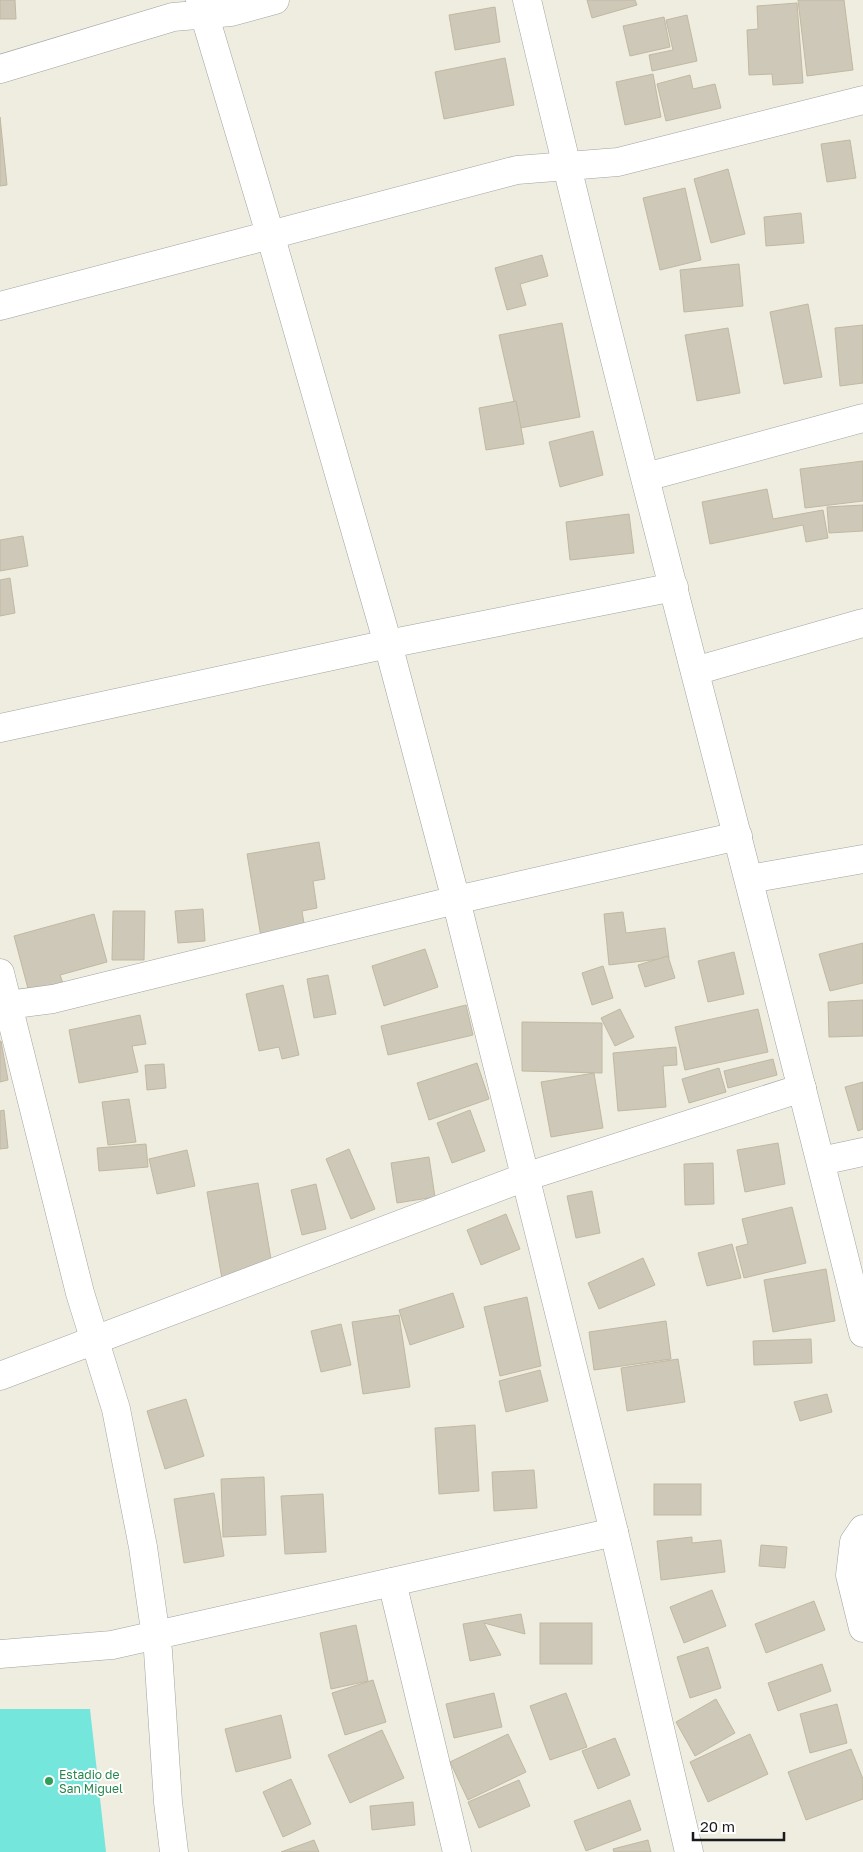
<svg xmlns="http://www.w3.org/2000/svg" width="863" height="1852" font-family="'Golos Text',sans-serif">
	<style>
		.pitch { fill: #75e6db }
		.building { fill: #cec8b8; stroke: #c1b8a1 }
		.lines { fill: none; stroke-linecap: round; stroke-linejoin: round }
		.street-casing { stroke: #a2a2a2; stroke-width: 29 }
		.street { stroke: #fff; stroke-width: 28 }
		.leisure-dot { fill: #2e9e5b; stroke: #fff; stroke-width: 2 }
		.labels { text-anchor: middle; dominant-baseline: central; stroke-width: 4; stroke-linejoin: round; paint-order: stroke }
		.leisure-label { font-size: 12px; fill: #27864d; stroke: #fff; text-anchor: start }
	</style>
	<rect width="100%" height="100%" fill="#eeeddf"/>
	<!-- pitch -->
	<path class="pitch" d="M0 1709H90L106 1852H0Z"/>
	<!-- building -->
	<g class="building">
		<path d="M0 0H15L16 19H0Z"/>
		<path d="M587 0H635L637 5 592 18Z"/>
		<path d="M798 0H844L853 70 807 76Z"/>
		<path d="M797 3 803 83 773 85 772 74 749 75 747 30 758 29 757 6Z"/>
		<path d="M495 7 500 42 455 50 449 15Z"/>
		<path d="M687 15 697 61 652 71 649 55 673 50 666 20Z"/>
		<path d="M664 17 670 47 630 56 623 26Z"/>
		<path d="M505 58 514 105 444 119 435 72Z"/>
		<path d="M653 74 661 117 625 125 616 82Z"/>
		<path d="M690 75 693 89 715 84 721 108 666 121 657 84Z"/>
		<path d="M0 117 7 185 0 186Z"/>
		<path d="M850 140 856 178 827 182 821 144Z"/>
		<path d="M728 169 745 234 711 243 694 179Z"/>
		<path d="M685 188 701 260 660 270 643 198Z"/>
		<path d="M801 213 804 243 766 246 764 217Z"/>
		<path d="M542 255 548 276 520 284 526 305 507 310 495 268Z"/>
		<path d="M739 264 743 306 684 312 680 270Z"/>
		<path d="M808 304 822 377 784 384 770 312Z"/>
		<path d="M562 323 580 417 520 428 499 335Z"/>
		<path d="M863 325V383L840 386 835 328Z"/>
		<path d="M728 328 740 393 697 401 685 335Z"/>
		<path d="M516 401 524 444 486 450 479 408Z"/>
		<path d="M593 431 603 475 560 487 549 442Z"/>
		<path d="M863 461V501L805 508 800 469Z"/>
		<path d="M767 489 773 519 823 510 828 538 806 542 803 525 710 544 702 502Z"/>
		<path d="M863 505V531L829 533 827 507Z"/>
		<path d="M629 514 634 553 570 560 566 522Z"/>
		<path d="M23 536 28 566 0 571V540Z"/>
		<path d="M10 578 15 613 0 616V580Z"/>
		<path d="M319 842 325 879 313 881 317 908 302 911 305 930 261 937 247 854Z"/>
		<path d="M203 909 205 941 178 943 175 911Z"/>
		<path d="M113 911H145L144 960H112Z"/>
		<path d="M623 912 626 933 665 928 669 958 609 965 604 914Z"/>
		<path d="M94 914 107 962 60 975 64 986 30 996 14 936Z"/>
		<path d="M863 943V983L830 991 819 954Z"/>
		<path d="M425 949 438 987 384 1006 372 966Z"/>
		<path d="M734 952 744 994 708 1002 698 961Z"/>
		<path d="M668 956 675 978 645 987 638 965Z"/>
		<path d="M603 966 613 998 592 1005 582 973Z"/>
		<path d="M328 975 336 1014 314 1018 307 979Z"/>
		<path d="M283 985 299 1055 282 1059 279 1047 259 1051 246 994Z"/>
		<path d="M863 1000V1036L829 1037 828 1002Z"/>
		<path d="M466 1005 473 1035 388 1055 381 1026Z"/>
		<path d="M620 1009 634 1037 615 1046 601 1018Z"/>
		<path d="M758 1009 768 1052 685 1070 675 1027Z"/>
		<path d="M140 1015 146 1044 132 1046 138 1072 79 1083 69 1030Z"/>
		<path d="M522 1022 602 1023V1073L522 1071Z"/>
		<path d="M0 1041H1L8 1080 0 1082Z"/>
		<path d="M676 1047 677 1065 663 1066 666 1107 618 1111 613 1053Z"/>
		<path d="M773 1059 777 1075 728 1088 724 1071Z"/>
		<path d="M477 1063 489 1099 429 1120 417 1083Z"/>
		<path d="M164 1064 166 1088 147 1090 145 1065Z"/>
		<path d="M719 1068 726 1092 689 1103 682 1079Z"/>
		<path d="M594 1073 603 1128 551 1137 541 1082Z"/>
		<path d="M863 1082V1129L858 1131 845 1087Z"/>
		<path d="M129 1099 136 1142 108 1145 102 1102Z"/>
		<path d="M4 1110 8 1148 0 1149V1111Z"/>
		<path d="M470 1110 485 1151 452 1163 437 1123Z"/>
		<path d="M778 1143 785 1184 745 1192 737 1150Z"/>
		<path d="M146 1144 148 1167 99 1171 97 1148Z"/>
		<path d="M349 1149 375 1209 351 1219 326 1159Z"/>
		<path d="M187 1150 195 1186 157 1194 149 1159Z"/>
		<path d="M429 1157 435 1197 397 1203 391 1163Z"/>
		<path d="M713 1163 714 1204 685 1205 684 1164Z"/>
		<path d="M258 1183 273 1271 222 1279 207 1192Z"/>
		<path d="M316 1184 326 1229 302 1235 291 1190Z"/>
		<path d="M592 1191 600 1233 576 1238 567 1196Z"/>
		<path d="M792 1207 806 1263 744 1278 736 1247 748 1244 742 1219Z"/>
		<path d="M506 1214 520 1249 481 1265 467 1230Z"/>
		<path d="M732 1244 741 1278 707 1286 698 1253Z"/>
		<path d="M643 1258 655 1285 599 1309 588 1283Z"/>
		<path d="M826 1269 835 1321 773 1332 764 1280Z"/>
		<path d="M453 1293 464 1327 410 1345 399 1310Z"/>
		<path d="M527 1297 541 1366 500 1376 484 1307Z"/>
		<path d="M399 1315 410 1387 363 1394 352 1322Z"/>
		<path d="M666 1321 671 1359 594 1370 589 1332Z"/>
		<path d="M341 1324 351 1365 321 1372 311 1331Z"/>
		<path d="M811 1339 812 1363 754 1365 753 1341Z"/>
		<path d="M678 1359 685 1402 627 1411 621 1368Z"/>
		<path d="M540 1370 548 1401 506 1412 499 1381Z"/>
		<path d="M827 1394 832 1412 800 1421 794 1402Z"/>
		<path d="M186 1399 204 1456 165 1469 147 1411Z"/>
		<path d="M475 1425 479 1491 439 1494 435 1428Z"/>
		<path d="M534 1470 537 1508 494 1511 492 1472Z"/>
		<path d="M264 1477 266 1535 223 1537 221 1479Z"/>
		<rect x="654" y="1484" width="47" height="31"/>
		<path d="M214 1493 224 1556 184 1563 174 1499Z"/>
		<path d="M323 1494 326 1552 285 1554 281 1496Z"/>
		<path d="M692 1537V1543L721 1540 725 1572 661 1580 657 1541Z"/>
		<path d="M761 1545 787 1547 785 1568 759 1566Z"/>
		<path d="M712 1590 726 1626 684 1643 670 1607Z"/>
		<path d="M814 1601 825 1630 766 1653 755 1624Z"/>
		<path d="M521 1614 525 1634 484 1623 501 1655 470 1661 463 1624Z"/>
		<rect x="540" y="1623" width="52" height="41"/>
		<path d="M356 1625 368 1681 331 1689 320 1633Z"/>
		<path d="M708 1647 721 1688 690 1698 677 1657Z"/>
		<path d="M822 1664 831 1691 778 1711 768 1683Z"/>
		<path d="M373 1680 386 1722 345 1735 332 1693Z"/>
		<path d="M494 1693 502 1727 454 1738 446 1704Z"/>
		<path d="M566 1693 587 1747 550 1760 530 1706Z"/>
		<path d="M716 1699 735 1733 695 1756 676 1722Z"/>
		<path d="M837 1704 847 1743 810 1753 800 1714Z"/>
		<path d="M281 1715 291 1758 236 1772 225 1729Z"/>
		<path d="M382 1730 404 1778 350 1803 328 1755Z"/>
		<path d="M508 1734 526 1772 468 1800 450 1762Z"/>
		<path d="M750 1734 768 1774 708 1802 690 1762Z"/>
		<path d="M615 1738 630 1775 598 1789 582 1751Z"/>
		<path d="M851 1749 863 1779V1799L806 1820 788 1772Z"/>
		<path d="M291 1779 311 1824 283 1837 263 1792Z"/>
		<path d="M519 1780 530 1806 479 1828 468 1802Z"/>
		<path d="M630 1800 641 1830 586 1851 574 1821Z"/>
		<path d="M413 1802 415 1825 372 1830 370 1806Z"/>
		<path d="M314 1840 319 1852H281Z"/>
		<path d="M648 1840 651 1852H614L613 1849Z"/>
	</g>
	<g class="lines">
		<!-- street casing -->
		<g class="street-casing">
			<g id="street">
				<path d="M200 0 270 234 388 644 456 900 614 1532 689 1852"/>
				<path d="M527 0C632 446 754 888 863 1333"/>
				<path d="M0 69 173 17 231 12 275 0"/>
				<path d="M0 306 517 170 618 162 863 100"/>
				<path d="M646 477 863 418"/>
				<path d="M695 671 863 623"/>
				<path d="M0 728 388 644 674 587"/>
				<path d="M749 879 863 859"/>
				<path d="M0 973 80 1293 116 1409 143 1547 158 1651 168 1802 174 1852"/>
				<path d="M0 1006 53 999 456 900 738 836"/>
				<path d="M821 1161 863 1152"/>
				<path d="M0 1376 525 1177 802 1088"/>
				<path d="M863 1529 854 1542 850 1575 863 1628"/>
				<path d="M392 1582 457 1852"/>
				<path d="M0 1654 112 1645 614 1532"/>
			</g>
		</g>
		<!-- street -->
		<use href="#street" class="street"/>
	</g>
	<!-- markers -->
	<circle class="leisure-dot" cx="49" cy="1781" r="5"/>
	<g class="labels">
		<!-- leisure labels -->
		<g class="leisure-label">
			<text x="59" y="1774">Estadio de<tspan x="59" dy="14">San Miguel</tspan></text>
		</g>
	</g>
	<!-- scale -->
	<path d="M693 1832v8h91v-8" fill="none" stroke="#1b1b1b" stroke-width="2.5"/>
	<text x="700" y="1832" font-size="15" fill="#1b1b1b" stroke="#ffffff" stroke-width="4" paint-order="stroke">20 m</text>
</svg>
